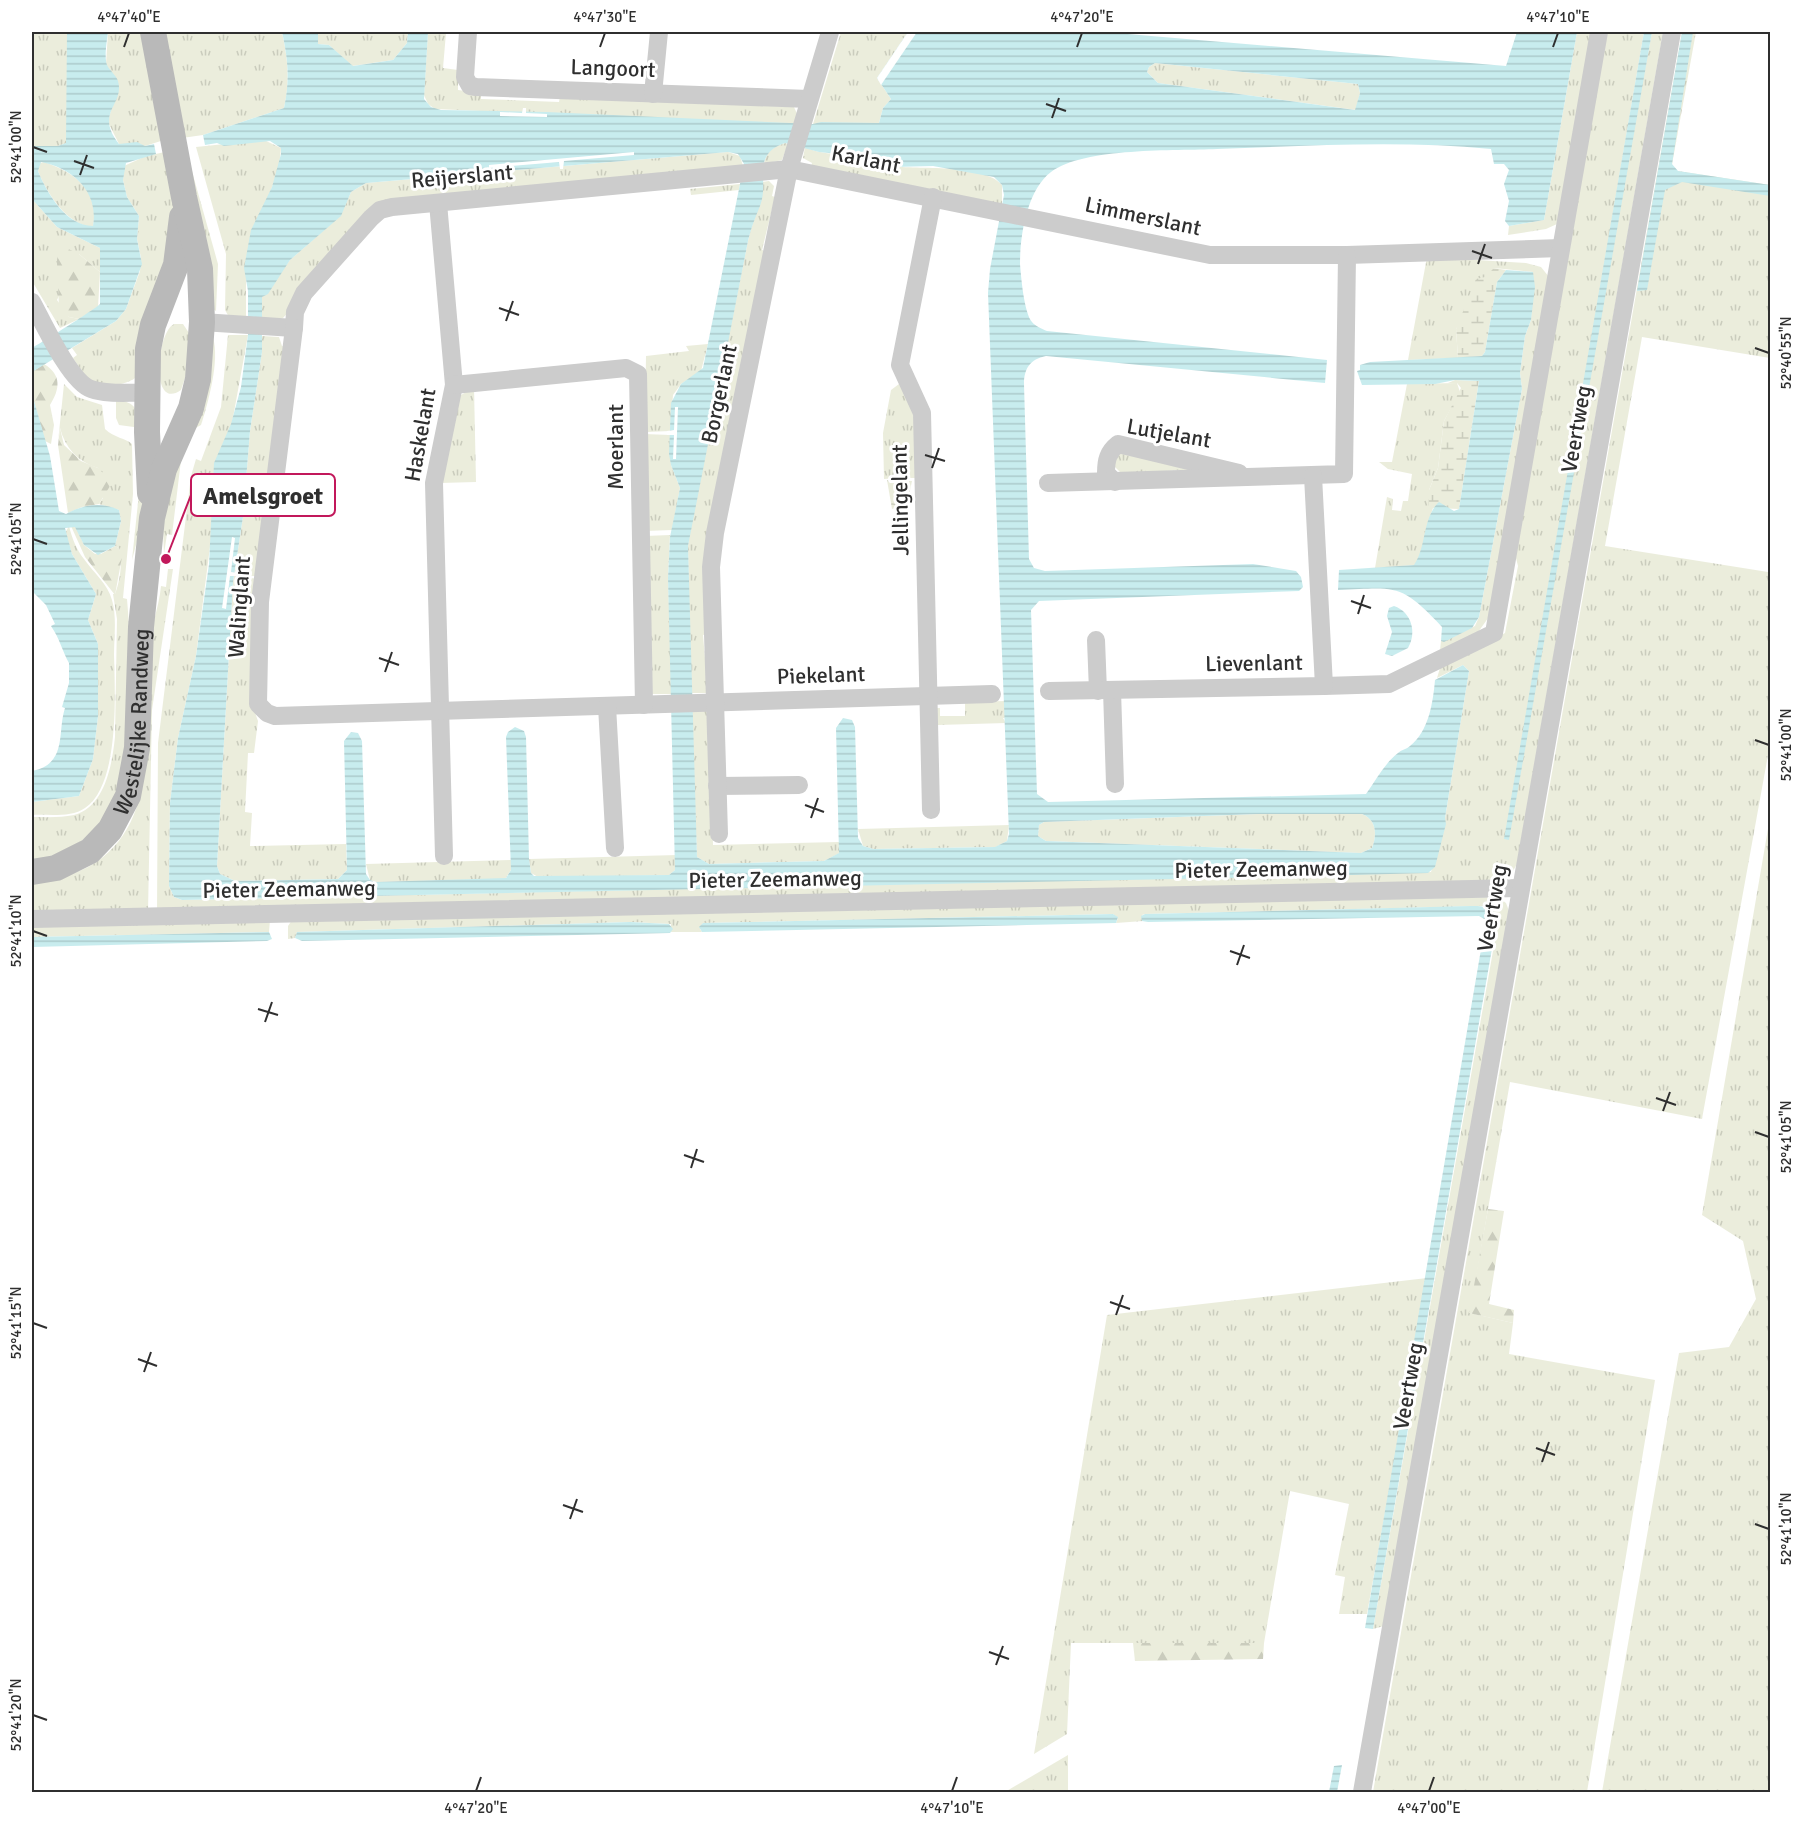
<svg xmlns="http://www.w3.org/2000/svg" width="1802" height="1824" font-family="Signika,sans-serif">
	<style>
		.grass { fill: url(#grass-tufts) }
		.forest { fill: url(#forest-firs) }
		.wetland { fill: url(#wetland-marsh) }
		.park { fill: url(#park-crowns) }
		.water { fill: url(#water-rules); fill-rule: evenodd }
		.pier { fill: #fff }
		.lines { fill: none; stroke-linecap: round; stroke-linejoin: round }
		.street { stroke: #ccc; stroke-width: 18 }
		.secondary { stroke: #b9b9b9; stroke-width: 26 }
		.ticks { fill: none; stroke: #2f2f2f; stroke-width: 2 }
		.labels { text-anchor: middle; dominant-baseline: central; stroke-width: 6; stroke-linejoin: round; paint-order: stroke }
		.street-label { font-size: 22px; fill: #2f2f2f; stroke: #fff }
		.leader { fill: none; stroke: #c2185b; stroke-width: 2 }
		.callout-dot { fill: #c2185b; stroke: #fff; stroke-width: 2 }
		.callout { fill: #fff; stroke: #c2185b; stroke-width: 2 }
		.callout-label { font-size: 24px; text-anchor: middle; font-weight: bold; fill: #2f2f2f }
		.neatline { fill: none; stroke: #2f2f2f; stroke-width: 2 }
		.ticks-label { font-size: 15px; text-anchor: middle; fill: #2f2f2f }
	</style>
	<defs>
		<pattern id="grass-tufts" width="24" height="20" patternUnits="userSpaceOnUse" patternTransform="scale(1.5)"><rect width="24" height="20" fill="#ebeddc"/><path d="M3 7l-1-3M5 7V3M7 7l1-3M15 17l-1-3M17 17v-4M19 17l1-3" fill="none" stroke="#caccbd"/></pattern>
		<pattern id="forest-firs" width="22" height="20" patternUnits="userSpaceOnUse" patternTransform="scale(1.5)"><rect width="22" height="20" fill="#ebeddc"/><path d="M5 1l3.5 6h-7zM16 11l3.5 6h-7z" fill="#caccbd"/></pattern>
		<pattern id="wetland-marsh" width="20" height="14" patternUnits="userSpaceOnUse" patternTransform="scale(1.5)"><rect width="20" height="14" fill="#ebeddc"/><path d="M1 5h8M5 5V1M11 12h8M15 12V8" fill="none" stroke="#caccbd"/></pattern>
		<pattern id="park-crowns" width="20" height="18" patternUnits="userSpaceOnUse" patternTransform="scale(1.5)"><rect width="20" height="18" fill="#ebeddc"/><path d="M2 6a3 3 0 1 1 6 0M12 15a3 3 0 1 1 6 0" fill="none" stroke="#caccbd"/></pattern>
		<pattern id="water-rules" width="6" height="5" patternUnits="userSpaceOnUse" patternTransform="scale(1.5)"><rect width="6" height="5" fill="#c8ecee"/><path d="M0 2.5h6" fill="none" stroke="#accbcc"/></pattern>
	</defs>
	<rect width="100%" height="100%" fill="#fff"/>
	<!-- grass -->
	<g class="grass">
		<path d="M32 32H67V143L58 146H32Z"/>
		<path d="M108 32H145L164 140 145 146 119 144 108 122 112 106 106 64Z"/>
		<path d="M163 32H282C288 59 290 81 284 108L203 135 182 138Z"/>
		<path d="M318 32H408L407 43 393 60 352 66 329 45 318 44Z"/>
		<path d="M428 32H461V34L446 33 443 68 458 70V90L481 93V99L559 102 560 96 794 107 798 116 795 124 435 109 428 104 424 95Z"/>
		<path d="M841 32H908L877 78 891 99 883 108 879 123 813 124Z"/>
		<path d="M1577 32H1591L1557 224 1546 229 1508 235 1509 226 1544 220Z"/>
		<path d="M1606 32H1644L1572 452 1652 32H1663L1517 864 1513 871 1501 881 157 912 158 743 191 476 196 459 201 461 221 407 228 335H248L211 539 196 656 178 738 170 803 169 886 174 897 182 900 1431 872 1445 827V818L1469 671 1463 665 1437 678 1440 668 1505 633 1518 566 1515 554Z"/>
		<path d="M1682 32H1696L1671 170 1770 185V358L1642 337 1605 546 1768 572 1770 563V744L1702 1119 1510 1082 1470 1313 1513 1323 1509 1354 1655 1380 1587 1792H1373Z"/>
		<path d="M1155 63 1358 84 1360 93 1356 110 1158 83 1147 72 1149 67Z"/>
		<path d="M264 140 281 148 279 168 246 258V318L229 317 225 310 226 254 196 147Z"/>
		<path d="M785 143 788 144 782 160 764 164C766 151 773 147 785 143Z"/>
		<path d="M805 147C817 153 828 153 841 155 857 157 874 164 890 166 918 170 983 163 1002 185V205L811 167 812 163 803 158Z"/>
		<path d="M165 152 175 205V224L139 375C128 386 100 390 88 378 82 373 78 365 73 358L77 355 72 348 116 321 126 309 140 271 141 258 137 239 139 216 127 197 123 180 124 166 146 156Z"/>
		<path d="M728 152 740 156 743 166 392 199 283 318 260 319 262 297 290 260 340 216 351 192 366 183Z"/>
		<path d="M44 162C74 172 100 190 93 227 66 225 47 193 38 171L40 163Z"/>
		<path d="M191 168 218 264 216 311 213 309Z"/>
		<path d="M769 181 774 186 772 196 775 197 762 250 764 251 707 634 703 635 708 693H690L688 546 692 516 748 241C753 220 761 204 762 182Z"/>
		<path d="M740 184 739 190 691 195 690 189Z"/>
		<path d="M32 199 57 227 100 248V272L79 254 57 300 69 317 79 319 60 328 32 281Z"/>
		<path d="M1427 257 1526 263 1541 267 1549 277 1491 614 1476 635 1440 650 1441 641 1475 626 1479 617 1522 389 1520 373 1525 336 1531 320 1533 272 1494 268 1456 329 1458 358 1408 360Z"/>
		<path d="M174 324H183L189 333 186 375 181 390C150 412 156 333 174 324Z"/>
		<path d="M262 336 279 337 282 346 286 347 258 576H238L257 579 253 592 251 614 252 704 258 721 254 753H248L245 812 252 813 250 846 346 844 347 870 338 879 235 881 220 874 217 866 233 582 243 517 250 431 262 352Z"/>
		<path d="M213 338C220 360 208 403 201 425L192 430Z"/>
		<path d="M708 344 701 371 681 384 673 395 670 431 647 432 645 421 646 356 689 351 686 346Z"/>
		<path d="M1457 383 1460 392 1444 421 1438 468 1429 490V520L1423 552 1415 565 1375 568 1387 497 1393 499 1392 510 1401 511 1403 501H1408L1412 474 1388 469 1379 462H1392L1407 384Z"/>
		<path d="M64 384 77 397 102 405 105 429C114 438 126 438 132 444L133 494 123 598 127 599C132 660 139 772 101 822 84 845 58 855 32 863V817C45 817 60 818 74 815 105 807 112 765 115 737L117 619 113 594H115C120 581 123 562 119 548L115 546 121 521 119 510 99 504 103 498 98 468C78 462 65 448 60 428L58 442Z"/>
		<path d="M899 384 914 409 916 478H903L902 475H898L897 478 884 479 883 433 891 390Z"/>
		<path d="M474 388 476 482 440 483 459 396Z"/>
		<path d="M116 400C135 401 139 411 141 428L119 425 116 418Z"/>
		<path d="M644 434 670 435 671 465 680 488 672 530 645 531Z"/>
		<path d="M137 443 145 511 132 560 139 493Z"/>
		<path d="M1123 452 1208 469 1121 473 1115 467 1114 459Z"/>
		<path d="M181 460 172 535 167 534 164 554 162 504Z"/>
		<path d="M69 526C72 538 76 549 84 559 93 572 108 584 112 600 117 617 114 638 114 655 115 692 120 785 85 808 71 818 48 814 32 815V802L79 796 93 759 98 716V644L88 620 96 594 72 554 65 533Z"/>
		<path d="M670 535 668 578 672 694H649L645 536Z"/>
		<path d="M168 569H173L152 710 148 912 32 915V882C51 879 71 876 88 867 163 826 144 724 148 653 149 631 159 609 161 586L166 587Z"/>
		<path d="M1005 701V718H1003L1006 723 938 725 936 708H940V716H965V702Z"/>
		<path d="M709 709 713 845 839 842 840 853 824 861 709 864 697 857 691 710Z"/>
		<path d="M1258 814H1362C1377 820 1377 835 1372 848L1361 853 1046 841 1038 836 1039 825 1044 822Z"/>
		<path d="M1770 817V1792H1602L1679 1353 1729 1347 1756 1299 1743 1241 1702 1215Z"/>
		<path d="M1009 825 1007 841 996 847 873 849 863 846 858 829Z"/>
		<path d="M677 855 675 870 669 875 540 878 531 873 529 859Z"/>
		<path d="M511 860V870L505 879 376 882 370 880 366 864Z"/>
		<path d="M1498 897 1506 903 1509 911 1384 1626 1373 1629 1496 934 1497 920 1483 906 1145 914 1142 915 1143 921 1116 923 1118 918 1113 914 703 923 700 929 702 932H671V924L630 922 297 932 295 938 288 939V926L292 920Z"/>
		<path d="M270 920 269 932 32 937V926Z"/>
		<path d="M1427 1278 1367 1614H1339L1345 1577 1335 1575 1349 1504 1290 1491 1264 1643H1071L1067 1734 1034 1754 1107 1315Z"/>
		<path d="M1068 1755V1792H1005Z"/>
	</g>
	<!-- forest -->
	<g class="forest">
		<path d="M64 247 79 254 100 272 98 308 79 319 69 317 59 309 57 260 59 250Z"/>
		<path d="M44 364C62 375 60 389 50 405L54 425 51 444 45 441 32 394V372Z"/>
		<path d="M60 428 64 445 81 461 98 468 109 479 110 486 99 504 82 507 68 513 58 445Z"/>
		<path d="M71 526 76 527 84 545 95 554H101L115 546 119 548 122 557 115 595 85 557Z"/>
		<path d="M1488 1209 1504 1211 1489 1304 1514 1310 1513 1323 1469 1313Z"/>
		<path d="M1133 1643H1264L1263 1659 1135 1661Z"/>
	</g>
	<!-- wetland -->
	<g class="wetland">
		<path d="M1494 268 1506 270 1497 282 1485 352 1482 356 1458 358 1456 329 1476 279 1485 277Z"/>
		<path d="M1455 380 1479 381 1459 509 1433 508 1429 520V490L1438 468 1444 421 1461 388 1457 383H1448Z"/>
	</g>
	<!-- park -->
	<path class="park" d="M887 480 912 481 907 504 892 509Z"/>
	<!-- water -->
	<g class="water">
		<path d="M67 32H108C107 40 104 57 107 65 110 71 116 75 118 81 125 105 94 112 119 144L137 142 145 146 154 144 156 154 126 163 123 180 127 197 139 216 137 239 142 264 126 309 116 321 32 372V348C41 343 97 308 100 304V248L57 227 32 199V146H58L66 143ZM41 162C73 168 99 192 93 226 66 226 47 193 38 171Z"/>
		<path d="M282 32H318V44L329 45 353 66 393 60 407 43 408 32H428L424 99 431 107 441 110 546 112 813 124 821 122 879 123 883 108 891 99 877 78 908 32H1104L1506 66 1517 32H1577L1544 220 1509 226 1505 221 1509 201 1504 184 1509 170 1504 164H1494L1491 149C1400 140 1308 146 1217 149 1176 151 1084 147 1051 172 1027 190 1020 235 1020 264 1021 276 1024 313 1032 322 1035 326 1042 329 1047 331L1327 360 1325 383 1046 356C1030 359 1024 369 1024 384L1029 559 1034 568 1045 571 1253 564 1296 571 1301 577 1303 587 1299 591 1039 601 1031 610 1037 794 1048 802 1366 794C1376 780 1384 764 1398 753 1401 750 1407 749 1410 746 1429 731 1433 702 1435 680L1463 665 1469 671 1445 818 1446 824 1435 867 1428 873 1314 876 182 900 174 897 169 886 170 803 178 738 196 656 209 564 214 463 231 424 241 387 248 335V291L244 268 251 230 272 187 281 154V148L270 141 224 146 217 143 205 145 203 135 284 108C290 80 288 59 282 32ZM1155 63 1358 84 1360 93 1355 110 1158 83 1147 72 1149 67ZM785 143 819 152 838 154 893 167 933 166 994 177 1002 185 1004 195 990 269 988 293 1009 834 1007 841 995 847 873 849 863 846 858 838 855 727 852 720 843 718 836 728 839 853 824 861 709 864 697 857 688 546 748 241C751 228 755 218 760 206 770 181 750 155 785 143ZM728 152 738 154 744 164 703 368 681 384 671 403 669 454 671 465 680 488 670 537 668 578 675 870 669 875 534 876 531 873 529 859 526 737 524 731 515 727 508 732 506 737 511 870 506 878 376 882 370 880 366 874 362 741 358 733 351 732 344 741 347 870 338 879 235 881 220 874 217 866 233 582 243 517 250 431 262 352V297L268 294 290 260 341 216 351 192 366 183ZM1258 814H1362C1377 820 1377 835 1372 848L1361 853 1046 841 1038 836 1039 825 1044 822Z"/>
		<path d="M1644 32H1652L1509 840 1504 839Z"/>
		<path d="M1682 32H1693L1672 164 1678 171 1770 185V196L1682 182 1665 190 1647 290 1637 291Z"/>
		<path d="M1506 270 1533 272 1535 287 1531 320 1525 336 1520 373 1522 389 1479 617 1472 628 1444 642 1441 641 1442 627C1400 582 1396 588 1338 590L1339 570 1414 565C1427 546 1422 518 1439 502L1454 511 1459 509 1479 381 1455 380 1435 384 1362 385 1357 371 1360 370V365L1370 362 1482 356 1485 352 1497 282Z"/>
		<path d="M32 394 50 456 59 511 66 514C82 505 101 501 119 510L121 521 115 546 98 555 84 545 75 527 65 528 72 554 96 594 88 620 98 644V716L93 759 79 796 32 802V771C68 764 57 732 65 708L62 707 69 683V663C63 653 60 639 51 626L55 624 46 605 32 591Z"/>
		<path d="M1394 606C1412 612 1417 633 1408 648L1392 656 1385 654 1392 632 1387 616 1389 608Z"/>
		<path d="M1471 906C1483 906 1495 906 1497 920L1373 1629 1365 1628 1486 920 1479 916 1148 922 1142 921 1141 916 1145 914Z"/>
		<path d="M1113 914 1118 917 1116 923 702 932 699 927 703 923Z"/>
		<path d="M630 922 669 924 673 929 670 933 302 941 295 938 297 932Z"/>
		<path d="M269 932 272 939 267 941 32 947V937Z"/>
		<path d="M1342 1765 1337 1792H1329L1334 1766Z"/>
	</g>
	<!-- pier -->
	<g class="pier">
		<path d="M908 32H917L881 85 877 78Z"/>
		<path d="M523 108H526V113L547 114V117L500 116V112L522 113Z"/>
		<path d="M634 152V155L564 161 563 169H560L559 162 489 168V165Z"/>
		<path d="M675 407H678L676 459H673L674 435H667V431L674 430Z"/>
		<path d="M232 537 235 538 231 572 238 573 237 576H230L226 609 222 608Z"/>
	</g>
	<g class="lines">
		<!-- street -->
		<g class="street">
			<path d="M468 32 465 77 470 86 476 87 809 99"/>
			<path d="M653 94 659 32"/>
			<path d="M438 203 454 385 434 483 444 856"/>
			<path d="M32 302C43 322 70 382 91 389 108 395 129 392 147 393"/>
			<path d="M202 322 294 328 295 312 304 293 371 218 380 210 392 207 789 169 1210 255H1347L1561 248"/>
			<path d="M294 328 260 602 258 704 267 713 275 716 992 694"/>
			<path d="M454 385 626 368 638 374 644 705"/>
			<path d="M1115 482 1106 473C1106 460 1108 452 1118 444L1239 473"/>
			<path d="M1048 483 1344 474 1347 255"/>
			<path d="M1096 640 1098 691"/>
			<path d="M1324 686 1389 684 1494 633 1599 32"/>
			<path d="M1112 690 1115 784"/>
			<path d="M1049 691 1324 686 1313 476"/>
			<path d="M607 706 615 848"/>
			<path d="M717 786 799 785"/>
			<path d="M931 810 922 413 900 365 933 197"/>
			<path d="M719 834 711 567 715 533 789 169 830 32"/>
			<path d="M32 919 1519 888"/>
			<path d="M1362 1792 1672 32"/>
		</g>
		<!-- secondary -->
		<g class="secondary">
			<path d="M150 493 147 432 148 349 153 325 176 265 182 217"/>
			<path id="s1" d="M32 872 56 868 90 851 110 830 128 796 137 748 141 627 152 518 164 469 191 408 198 379 202 322 200 269 184 197 153 32"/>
		</g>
	</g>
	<!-- ticks -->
	<path class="ticks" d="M124 47 129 33M600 47 605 33M1077 47 1082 33M1553 47 1558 33M1046 104 1066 111M1052 118 1059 98M33 147 47 152M74 161 94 168M80 175 87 155M1472 251 1492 258M1478 264 1485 244M499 308 519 315M506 321 513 301M1755 348 1769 353M925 455 945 461M932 468 939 448M33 539 47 544M1351 601 1371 608M1358 614 1364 595M379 658 399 665M385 672 392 652M1755 740 1769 745M805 805 824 812M811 818 818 798M33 931 47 936M1230 951 1250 958M1237 965 1244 945M258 1009 278 1015M265 1022 272 1002M1656 1098 1676 1105M1663 1111 1670 1092M1755 1132 1769 1137M684 1155 704 1162M691 1168 697 1149M1110 1302 1130 1309M1116 1315 1123 1295M33 1323 47 1328M138 1359 157 1366M144 1372 151 1352M1536 1448 1555 1455M1542 1462 1549 1442M563 1505 583 1512M570 1519 577 1499M1755 1524 1769 1529M989 1652 1009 1659M996 1665 1003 1646M33 1715 47 1720M476 1791 481 1777M952 1791 957 1777M1429 1791 1434 1777"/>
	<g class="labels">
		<!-- street labels -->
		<g class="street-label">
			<text transform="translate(613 68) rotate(2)">Langoort</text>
			<text transform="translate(866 159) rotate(11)">Karlant</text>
			<text transform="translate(462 176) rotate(-5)">Reijerslant</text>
			<text transform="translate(1143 216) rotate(12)">Limmerslant</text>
			<text transform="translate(719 394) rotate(-78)">Borgerlant</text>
			<text transform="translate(1576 429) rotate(-80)">Veertweg</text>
			<text transform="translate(1169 433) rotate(10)">Lutjelant</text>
			<text transform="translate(420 435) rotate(-80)">Haskelant</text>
			<text transform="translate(615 447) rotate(-90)">Moerlant</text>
			<text transform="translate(900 500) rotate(-91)">Jellingelant</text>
			<text transform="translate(239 607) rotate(-86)">Walinglant</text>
			<text transform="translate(1254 663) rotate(-1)">Lievenlant</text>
			<text transform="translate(821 675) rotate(-2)">Piekelant</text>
			<text stroke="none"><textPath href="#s1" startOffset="204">Westelijke Randweg</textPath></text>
			<text transform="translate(1261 869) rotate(-1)">Pieter Zeemanweg</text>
			<text transform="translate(775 879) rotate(-1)">Pieter Zeemanweg</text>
			<text transform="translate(289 889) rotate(-1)">Pieter Zeemanweg</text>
			<text transform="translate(1492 908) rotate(-80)">Veertweg</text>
			<text transform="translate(1408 1386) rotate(-80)">Veertweg</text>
		</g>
	</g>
	<!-- callouts -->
	<path class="leader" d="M166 559L191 495"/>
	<circle class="callout-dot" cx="166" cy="559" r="6"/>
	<rect class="callout" x="191" y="474" width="144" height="42" rx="6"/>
	<g class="callout-label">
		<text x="263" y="504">Amelsgroet</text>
	</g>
	<!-- border -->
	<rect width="1802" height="1824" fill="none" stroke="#ffffff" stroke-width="66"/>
	<rect x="33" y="33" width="1736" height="1758" class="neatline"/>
	<g class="ticks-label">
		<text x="129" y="22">4°47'40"E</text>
		<text x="605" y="22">4°47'30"E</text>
		<text x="1082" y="22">4°47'20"E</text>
		<text x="1558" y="22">4°47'10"E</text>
		<text transform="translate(16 147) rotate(-90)" y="5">52°41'00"N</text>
		<text transform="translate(1786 353) rotate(-90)" y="5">52°40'55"N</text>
		<text transform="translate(16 539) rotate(-90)" y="5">52°41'05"N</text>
		<text transform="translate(1786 745) rotate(-90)" y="5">52°41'00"N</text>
		<text transform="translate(16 931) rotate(-90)" y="5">52°41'10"N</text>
		<text transform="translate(1786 1137) rotate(-90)" y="5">52°41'05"N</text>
		<text transform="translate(16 1323) rotate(-90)" y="5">52°41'15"N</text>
		<text transform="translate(1786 1529) rotate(-90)" y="5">52°41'10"N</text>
		<text transform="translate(16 1715) rotate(-90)" y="5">52°41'20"N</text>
		<text x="476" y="1813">4°47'20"E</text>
		<text x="952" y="1813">4°47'10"E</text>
		<text x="1429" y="1813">4°47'00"E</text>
	</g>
</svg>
